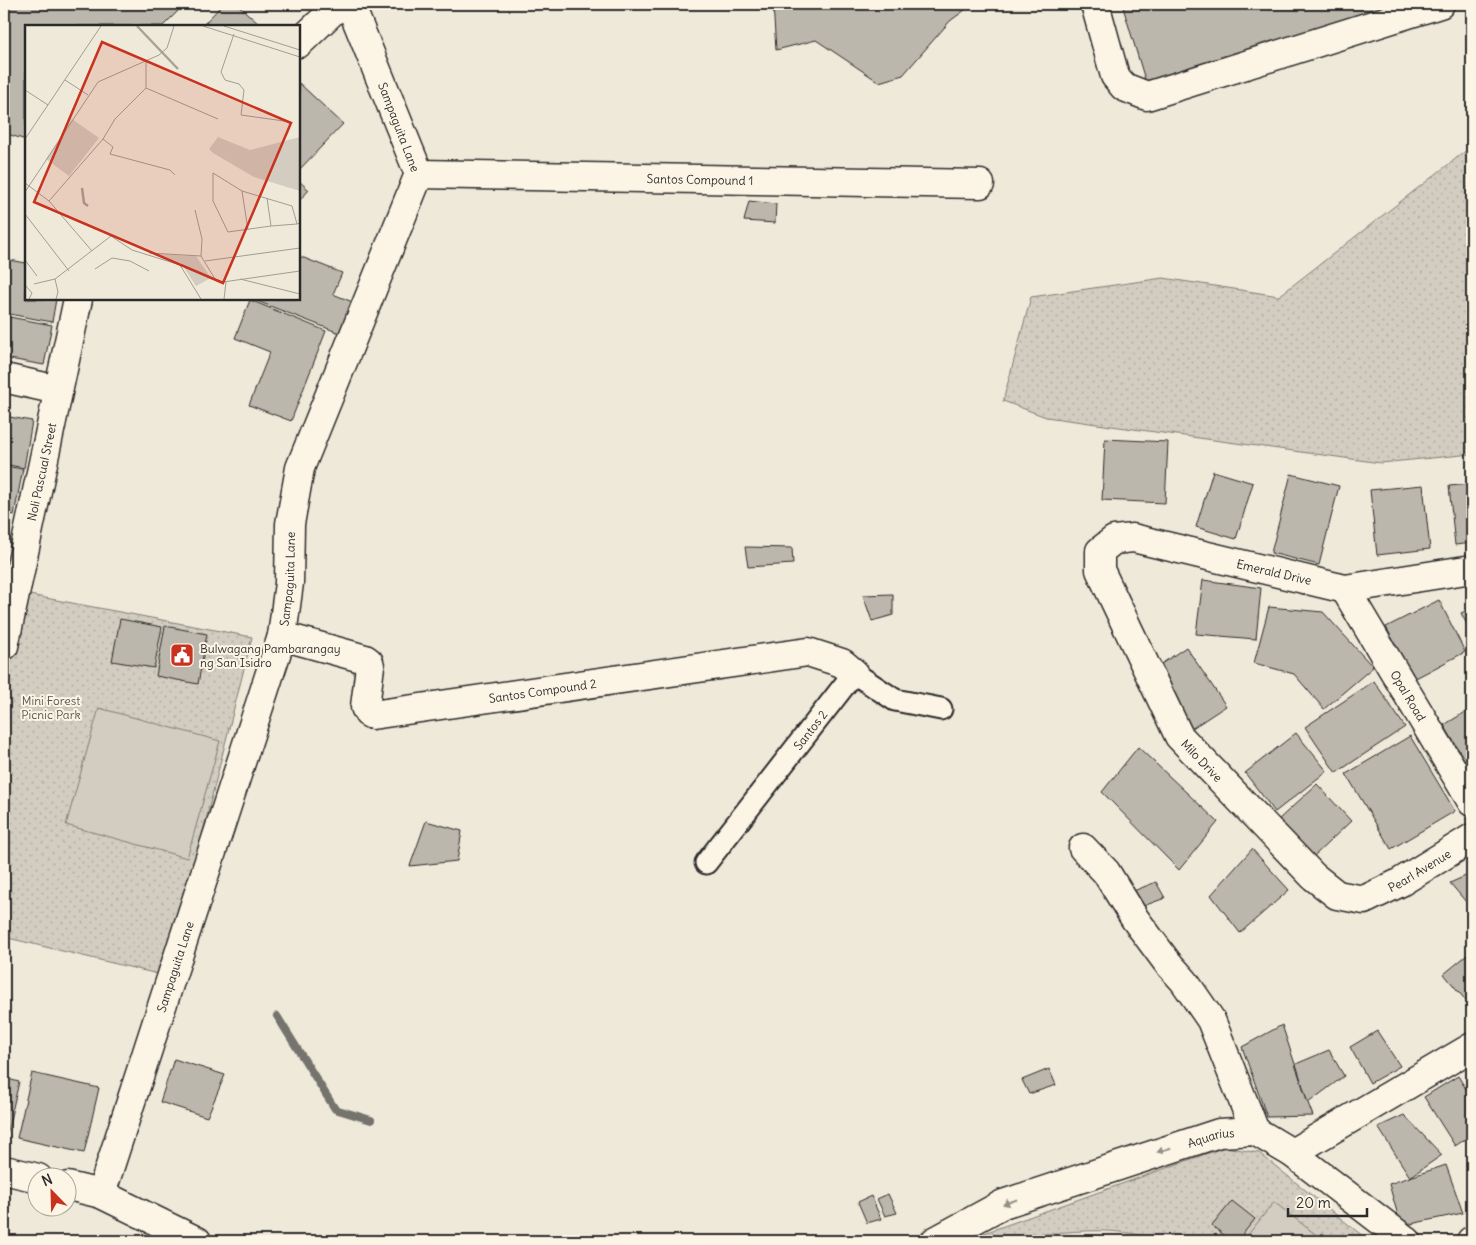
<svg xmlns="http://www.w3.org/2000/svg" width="1476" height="1245" font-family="Delius,sans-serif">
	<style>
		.grass { fill: url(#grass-dots); stroke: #7e7c76 }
		.pitch { fill: #d2cdc0; stroke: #7e7c76 }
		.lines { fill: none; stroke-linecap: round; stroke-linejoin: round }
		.stream { stroke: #75736d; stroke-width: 8 }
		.building { fill: #bcb7ac; stroke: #2b2b2b }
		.pedestrian-casing { stroke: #2b2b2b; stroke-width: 25 }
		.minor-casing { stroke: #2b2b2b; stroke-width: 31 }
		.pedestrian { stroke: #fcf5e5; stroke-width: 21 }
		.minor { stroke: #fcf5e5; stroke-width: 28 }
		.oneway { fill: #949088 }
		.labels { text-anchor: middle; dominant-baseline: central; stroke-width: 4; stroke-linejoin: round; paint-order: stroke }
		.street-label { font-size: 12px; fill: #2b2b2b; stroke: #fcf5e5 }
		.poi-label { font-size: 12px; fill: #2b2b2b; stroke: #fcf5e5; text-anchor: start }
		.park-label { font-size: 12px; fill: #555450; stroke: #fcf5e5 }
		.inset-river { fill: none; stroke: #a6a399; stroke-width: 2.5 }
		.inset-road { fill: none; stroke: #a19d94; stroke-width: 1 }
		.view { fill: #c8321e; fill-opacity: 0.15; stroke: #c8321e; stroke-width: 2.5 }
		.inset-edge { fill: none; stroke: #2b2b2b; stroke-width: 2.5 }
	</style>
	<defs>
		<pattern id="grass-dots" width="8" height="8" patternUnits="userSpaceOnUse" patternTransform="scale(1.25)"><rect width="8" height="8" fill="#d2cdc0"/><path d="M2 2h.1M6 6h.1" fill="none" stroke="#b4b0a5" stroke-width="1.8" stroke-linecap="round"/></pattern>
	</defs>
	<rect width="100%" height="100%" fill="#efe9da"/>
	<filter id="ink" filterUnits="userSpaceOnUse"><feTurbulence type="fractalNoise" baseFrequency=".02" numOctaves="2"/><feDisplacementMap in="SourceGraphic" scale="10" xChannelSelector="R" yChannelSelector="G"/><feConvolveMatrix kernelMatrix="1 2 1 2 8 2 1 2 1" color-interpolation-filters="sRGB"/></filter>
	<g filter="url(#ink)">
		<!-- grass -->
		<g class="grass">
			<path d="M1472 146V454L1381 463 1046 417 1003 401 1031 297 1163 278 1279 296Z"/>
			<path d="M19 593 252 637 191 879 162 975 4 937V682Z"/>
			<path d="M1225 1147 1259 1153 1369 1241H1161C1097 1218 1028 1241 962 1241Z"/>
		</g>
		<!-- pitch -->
		<g class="pitch">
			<path d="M99 708 220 741 187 858 66 825Z"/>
			<path d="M1274 1202 1324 1241H1243Z"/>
		</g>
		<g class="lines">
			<!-- stream -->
			<path class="stream" d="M277 1016 335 1109 371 1120"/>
		</g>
		<!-- building -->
		<g class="building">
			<path d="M10 4H185L163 26H26V140L4 133V37Z"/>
			<path d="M223 4H237L261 26H202Z"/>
			<path d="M773 4H973L950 21 903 75 879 82 816 40 776 50Z"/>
			<path d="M1122 4H1394L1146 83Z"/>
			<path d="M299 83 343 124 299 170Z"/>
			<path d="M299 181 309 190 299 201Z"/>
			<path d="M749 201 776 204 775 223 744 221Z"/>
			<path d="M299 256 342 273 333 294 355 303 342 334 252 299H299Z"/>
			<path d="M4 259 26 263V299H56L52 322 4 313Z"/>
			<path d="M250 300 326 331 291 421 249 405 270 352 235 338Z"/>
			<path d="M4 316 52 325 44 365 4 358Z"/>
			<path d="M4 416 32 421 24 468 4 464Z"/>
			<path d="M1105 439 1168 442 1165 503 1102 500Z"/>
			<path d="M4 466 23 469 14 515 4 513Z"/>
			<path d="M1213 471 1253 483 1236 539 1196 527Z"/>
			<path d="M1291 474 1339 486 1319 565 1271 553Z"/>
			<path d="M1472 484V543L1455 545 1449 486Z"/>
			<path d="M1423 485 1430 549 1377 555 1370 490Z"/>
			<path d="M745 547 792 548 793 564 748 567Z"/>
			<path d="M1203 580 1261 588 1256 639 1196 634Z"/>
			<path d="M893 594V615L872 621 863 595Z"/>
			<path d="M1439 600 1465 652 1414 679 1386 627Z"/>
			<path d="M1269 607 1323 612 1373 667 1324 709 1294 674 1254 663Z"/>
			<path d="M1472 608V634L1461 613Z"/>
			<path d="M120 619 162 627 154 668 112 661Z"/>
			<path d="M165 626 207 634 198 684 156 676Z"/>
			<path d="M1186 647 1226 706 1191 729 1151 671Z"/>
			<path d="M1374 681 1405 727 1336 773 1305 727Z"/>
			<path d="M1472 708V770L1471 771 1444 725Z"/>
			<path d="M1296 733 1327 771 1275 812 1245 773Z"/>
			<path d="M1410 736 1455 811 1391 849 1346 774Z"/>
			<path d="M1138 747 1218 822 1179 870 1102 792Z"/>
			<path d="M1317 784 1351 821 1312 858 1277 821Z"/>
			<path d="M426 821 462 831 457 861 410 866Z"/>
			<path d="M1252 849 1289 890 1240 933 1211 895Z"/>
			<path d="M1472 873V909L1450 883Z"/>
			<path d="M1156 882 1165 898 1138 908 1131 892Z"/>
			<path d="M1472 951V1008L1444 974Z"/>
			<path d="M1282 1025 1308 1103 1313 1116 1267 1117 1242 1047Z"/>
			<path d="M1377 1031 1400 1066 1370 1083 1350 1047Z"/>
			<path d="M1329 1050 1344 1076 1308 1103 1296 1064Z"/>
			<path d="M174 1059 225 1075 207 1117 160 1102Z"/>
			<path d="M1049 1069 1056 1085 1029 1094 1022 1080Z"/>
			<path d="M32 1073 99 1088 84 1153 17 1138Z"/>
			<path d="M1458 1076 1472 1099V1135L1455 1146 1424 1097Z"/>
			<path d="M4 1078 19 1082 7 1133 4 1132Z"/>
			<path d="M1404 1115 1442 1155 1410 1177 1378 1127Z"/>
			<path d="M1446 1165 1463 1213 1401 1226 1389 1184Z"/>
			<path d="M888 1194 897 1213 885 1216 877 1199Z"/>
			<path d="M871 1196 881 1219 867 1223 858 1202Z"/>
			<path d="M1232 1201 1255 1219 1237 1241H1232L1212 1226Z"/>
		</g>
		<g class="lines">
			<!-- pedestrian casing -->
			<g class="pedestrian-casing">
				<g id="pedestrian">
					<path id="s1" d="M706 863 854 673 895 700 941 709"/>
				</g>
			</g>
			<!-- minor casing -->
			<g class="minor-casing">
				<g id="minor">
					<path d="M1095 4 1115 76 1124 87 1147 96 1440 4"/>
					<path d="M299 43 340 4"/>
					<path id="s2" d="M419 174 980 184"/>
					<path d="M4 378 58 390"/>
					<path id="s3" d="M1472 569 1345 589 1133 538 1114 540 1100 551V570L1179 736 1313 876 1337 895 1364 900 1399 883 1472 838"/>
					<path id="s4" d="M1345 589 1472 802"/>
					<path id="s5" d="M282 636 365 659 369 662 370 666 365 707 368 713 372 715 808 652 842 663 854 673"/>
					<path id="s6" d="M4 646 78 299"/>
					<path d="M1083 848 1106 872 1135 919 1167 962 1184 981 1211 1020 1255 1131"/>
					<path d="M1292 1153 1472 1047"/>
					<path d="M4 1170 38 1178"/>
					<path d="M68 1186 101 1194 197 1241"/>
					<path id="s7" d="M101 1194 282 636 289 583 290 524 300 468 419 174 350 4"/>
					<path id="s8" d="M935 1241 1003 1204 1219 1133 1255 1131 1292 1153 1407 1241"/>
					<path d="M1471 1241H1472"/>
				</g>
			</g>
			<!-- pedestrian -->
			<use href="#pedestrian" class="pedestrian"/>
			<!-- minor -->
			<use href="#minor" class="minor"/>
		</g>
		<!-- one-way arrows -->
		<defs><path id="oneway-solid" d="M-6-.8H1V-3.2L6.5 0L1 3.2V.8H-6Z" transform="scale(1.25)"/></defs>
		<g class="oneway">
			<use href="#oneway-solid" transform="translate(1164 1150) rotate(162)"/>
			<use href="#oneway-solid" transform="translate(1010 1202) rotate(161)"/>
		</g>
	</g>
	<!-- icons -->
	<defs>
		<g id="civic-square" transform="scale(1.25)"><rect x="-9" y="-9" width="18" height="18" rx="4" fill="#c8321e" stroke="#fcf5e5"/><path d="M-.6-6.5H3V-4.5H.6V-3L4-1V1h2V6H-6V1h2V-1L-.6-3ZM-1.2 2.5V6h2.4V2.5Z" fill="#fff"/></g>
	</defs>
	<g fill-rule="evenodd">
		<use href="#civic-square" x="182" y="655"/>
	</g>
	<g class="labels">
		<!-- street labels -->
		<g class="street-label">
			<text transform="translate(399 127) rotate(69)">Sampaguita Lane</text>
			<text stroke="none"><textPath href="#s2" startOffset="281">Santos Compound 1</textPath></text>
			<text stroke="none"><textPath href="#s6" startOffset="178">Noli Pascual Street</textPath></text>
			<text transform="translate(1274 572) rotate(13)">Emerald Drive</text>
			<text stroke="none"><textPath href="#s7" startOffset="644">Sampaguita Lane</textPath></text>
			<text stroke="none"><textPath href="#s5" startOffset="320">Santos Compound 2</textPath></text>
			<text stroke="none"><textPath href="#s4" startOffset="124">Opal Road</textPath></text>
			<text stroke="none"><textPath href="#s1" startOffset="169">Santos 2</textPath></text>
			<text stroke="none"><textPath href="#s3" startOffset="620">Milo Drive</textPath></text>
			<text stroke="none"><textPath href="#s3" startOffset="901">Pearl Avenue</textPath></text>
			<text stroke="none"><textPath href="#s7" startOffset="239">Sampaguita Lane</textPath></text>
			<text stroke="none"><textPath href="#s8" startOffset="296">Aquarius</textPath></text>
		</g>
		<!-- poi labels -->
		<g class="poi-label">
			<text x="200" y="648">Bulwagang Pambarangay<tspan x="200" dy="14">ng San Isidro</tspan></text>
		</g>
		<!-- park labels -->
		<g class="park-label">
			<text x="51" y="700">Mini Forest<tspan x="51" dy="14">Picnic Park</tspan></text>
		</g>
	</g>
	<!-- overview -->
	<g transform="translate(25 25)">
		<rect width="275" height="275" fill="#efe9da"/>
		<path d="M47 94 74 113 44 151 21 134ZM193 112 225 125 275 112V166L229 152 188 128 184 124ZM131 229 171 231 186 253 171 261 156 238Z" fill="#d2cdc0"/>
		<path d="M51 114 64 125 54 138 40 127ZM169 250a6 6 0 1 1 12 0a6 6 0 1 1-12 0Z" fill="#d2cdc0"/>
		<path class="inset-river" d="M112 1 153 44M57 163 59 178 63 181"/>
		<path class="inset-road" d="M178 1 275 32M199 1 275 25M209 9 196 47 200 55 214 59 219 65 216 90 266 97M40 55 63 70M121 63 193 94M0 65 23 80M0 114 76 1M78 114 88 122 85 129 145 145 150 150M0 158 24 176 67 226M217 166 223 205M0 167 73 57 134 30 142 23 149 1M242 173 246 201M24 176 78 114 90 94 121 63V36M170 185 177 214 176 231M0 189 44 246M272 199 267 181 217 166 188 148V176L203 207 246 201 272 199 275 198M124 228 176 231 190 254 198 257 275 246M0 235 12 251M180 236 275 223M70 244 87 233 105 236 124 246M30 254 33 267 31 274M215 254 275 269M9 259 30 254 86 211 107 225 155 240 176 274M0 260 7 268 4 274M199 274 201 257"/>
		<path class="view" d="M77 17 266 98 198 258 9 177Z"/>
		<rect width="275" height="275" class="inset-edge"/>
	</g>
	<!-- margin -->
	<rect width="1476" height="1245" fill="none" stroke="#fcf5e5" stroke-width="20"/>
	<rect x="10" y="10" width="1456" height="1225" fill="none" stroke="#2b2b2b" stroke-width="2" filter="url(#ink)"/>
	<!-- north arrow -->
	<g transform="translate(52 1192) rotate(337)"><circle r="24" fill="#fcf5e5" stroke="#a8a49b"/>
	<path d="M0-4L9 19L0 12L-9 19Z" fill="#c8321e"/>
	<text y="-8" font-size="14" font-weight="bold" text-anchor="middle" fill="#2b2b2b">N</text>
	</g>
	<!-- scale -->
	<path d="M1288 1208v8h79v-8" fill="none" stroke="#2b2b2b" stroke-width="2.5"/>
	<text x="1296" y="1208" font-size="15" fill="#2b2b2b" stroke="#fcf5e5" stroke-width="4" paint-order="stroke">20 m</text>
</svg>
